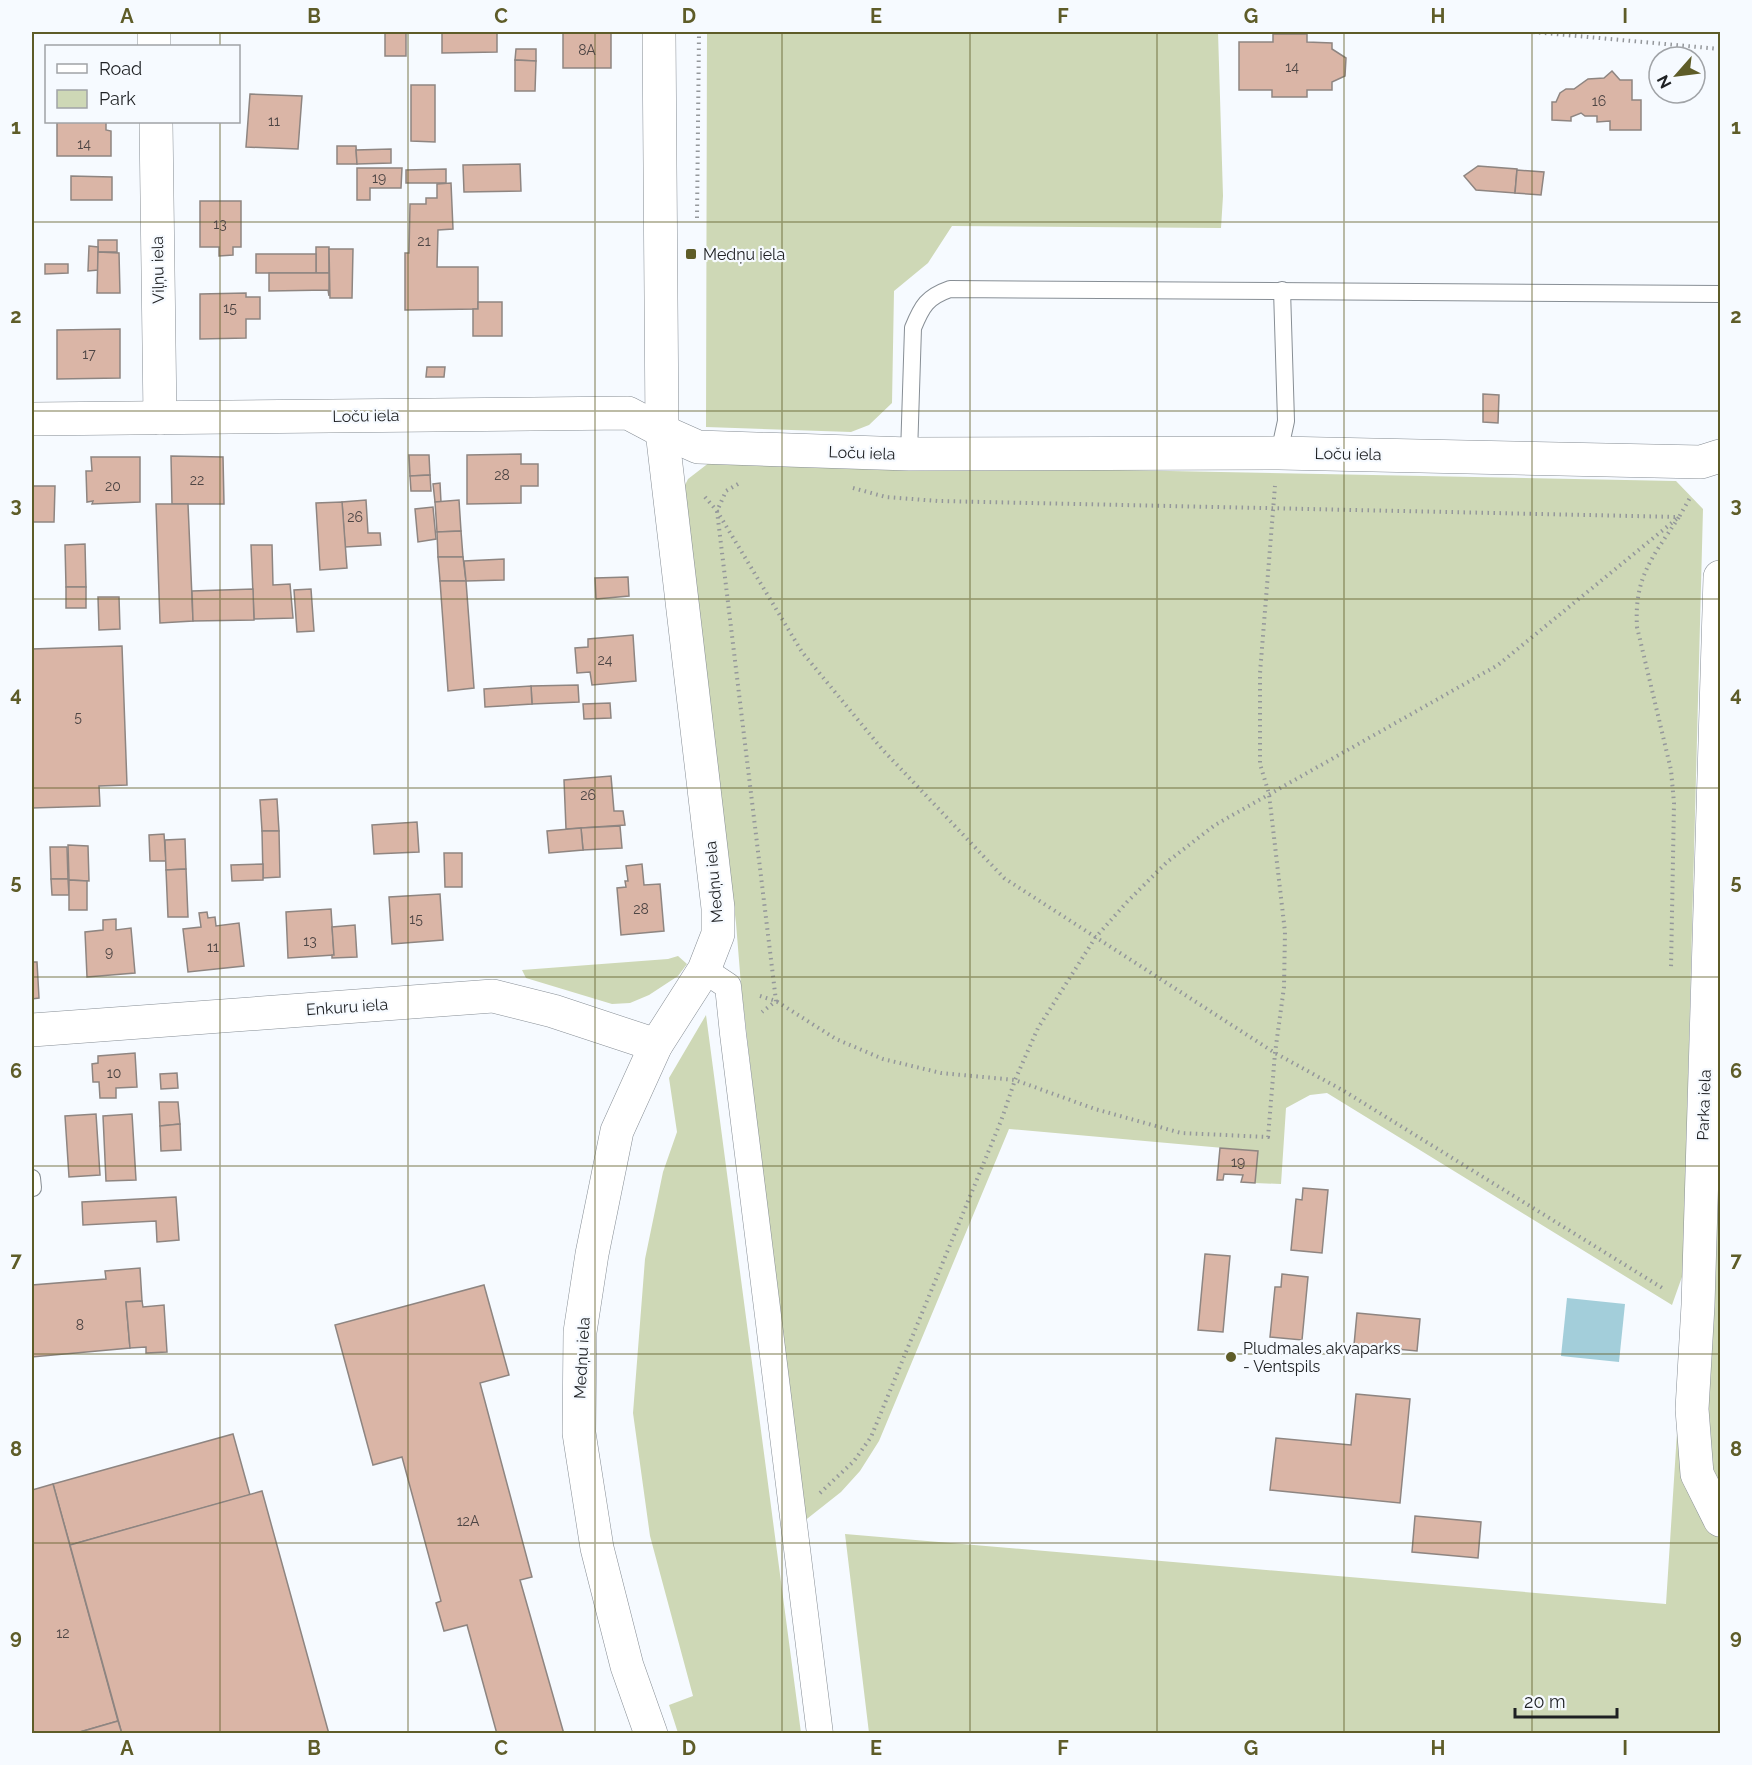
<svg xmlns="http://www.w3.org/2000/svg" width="1752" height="1765" font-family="Raleway,sans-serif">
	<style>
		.green { fill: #ced8b6 }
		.water { fill: #a3ceda }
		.building { fill: #dab5a6; stroke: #8e8581; stroke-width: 1.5 }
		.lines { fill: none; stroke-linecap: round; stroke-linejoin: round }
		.service-casing { stroke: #878e95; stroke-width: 18 }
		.pedestrian-casing { stroke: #878e95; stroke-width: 27 }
		.minor-casing { stroke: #878e95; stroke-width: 34 }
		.path { stroke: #94979b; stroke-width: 4; stroke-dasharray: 1.5 4.5; stroke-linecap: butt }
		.service { stroke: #fff; stroke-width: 16 }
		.pedestrian { stroke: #fff; stroke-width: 26 }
		.minor { stroke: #fff; stroke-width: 33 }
		.grid { fill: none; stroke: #5e5c28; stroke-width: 1.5; stroke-opacity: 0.55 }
		.poi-dot { fill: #5e5c28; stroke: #f6faff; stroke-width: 2 }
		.labels { text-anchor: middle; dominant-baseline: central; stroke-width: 4.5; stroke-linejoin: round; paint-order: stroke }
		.number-label { font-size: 14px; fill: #4d4544 }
		.poi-label { font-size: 16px; fill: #1e2023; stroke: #f6faff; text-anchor: start }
		.street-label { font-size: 16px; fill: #1e2023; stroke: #f6faff }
		.neatline { fill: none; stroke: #5e5c28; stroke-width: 2 }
		.grid-label { font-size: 20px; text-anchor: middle; font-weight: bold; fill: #5e5c28 }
	</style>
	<rect width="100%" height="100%" fill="#f6faff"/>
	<!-- green -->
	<g class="green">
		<path d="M707 32H1218L1223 196 1221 228 952 226 928 263 894 291 892 403 869 425 851 432 706 427Z"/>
		<path d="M710 462 1676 481 1703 509 1683 1274 1672 1305 1327 1093 1310 1095 1286 1108 1281 1184 1255 1183 1257 1151 1009 1129 879 1441 860 1471 841 1492 803 1522 741 985 736 923 683 489 688 479Z"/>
		<path d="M1720 763V1733H869L845 1534 1666 1604Z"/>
		<path d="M678 956 687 964 678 976 649 995 630 1003 612 1004 526 978 522 970 668 959Z"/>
		<path d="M706 1015 801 1733H678L669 1705 693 1696 650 1536 633 1413 645 1259 663 1172 677 1132 669 1078Z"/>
	</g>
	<!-- water -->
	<path class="water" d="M1567 1298 1625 1304 1619 1362 1561 1356Z"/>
	<!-- building -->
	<g class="building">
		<rect x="385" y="32" width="21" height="24"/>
		<path d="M442 32H497V52L442 53Z"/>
		<rect x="563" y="32" width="48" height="36"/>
		<path d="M1273 34H1307V42L1332 43V49L1346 58 1345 76 1332 82V90H1307V97H1272V90H1239V42H1273Z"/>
		<path d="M516 49H536V61L515 60Z"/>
		<path d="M515 60 536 61 535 91H515Z"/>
		<path d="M1612 71 1620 80H1632V100H1641V130H1610V121L1597 122V116H1585L1581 113 1571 117V121L1552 120V102H1556L1560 93 1566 89H1574L1588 79 1604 78Z"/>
		<path d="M411 85H435V142L411 141Z"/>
		<path d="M250 94 302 96 298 149 246 147Z"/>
		<path d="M57 122H106V130L111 131V156H57Z"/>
		<path d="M337 146H356L357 164H337Z"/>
		<path d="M391 149V163L357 164 356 150Z"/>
		<path d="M520 164 521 191 464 192 463 165Z"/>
		<path d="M1478 166 1517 169 1515 193 1476 190 1464 176Z"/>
		<path d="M357 168H402L401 188H370V200H357Z"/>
		<path d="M446 169V183H406V170Z"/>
		<path d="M1517 170 1544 172 1541 195 1515 193Z"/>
		<path d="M71 176 112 177V200H71Z"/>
		<path d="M451 183 453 229 438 230 437 267H478V309L405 310V253H409L410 204H426V198H437V184Z"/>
		<path d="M200 201H241V247H233V255L219 256V247H200Z"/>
		<rect x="98" y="240" width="19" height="12"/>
		<path d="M89 246 98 247V270L88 271Z"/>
		<rect x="316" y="247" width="13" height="26"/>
		<path d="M329 249H353L352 298H330Z"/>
		<path d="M98 252 119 253 120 293H97Z"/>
		<rect x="256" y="254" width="60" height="19"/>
		<path d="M45 264H68V273L45 274Z"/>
		<path d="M269 273H329V296L328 290 269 291Z"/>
		<path d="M246 293V297H260V319H246V338L200 339V294Z"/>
		<path d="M478 302H502V336H473V309H478Z"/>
		<path d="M120 329V378L57 379V330Z"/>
		<path d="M427 367H445L444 377H426Z"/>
		<path d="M1483 394 1499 395 1498 423 1483 422Z"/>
		<path d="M521 454V464H538V486H521V503L467 504V455Z"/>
		<path d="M409 455H429L430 475 410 476Z"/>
		<path d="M171 456 223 457 224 504H172Z"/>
		<path d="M91 457H140V502L92 504 93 501 87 502 86 471H92Z"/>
		<path d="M430 475 431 491H411L410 476Z"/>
		<path d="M440 483 441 502H435L433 484Z"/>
		<path d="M32 486H55L54 522H32Z"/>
		<path d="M366 500 368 533H380L381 545 345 547 342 502Z"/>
		<path d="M459 500 461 531 437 532 435 502Z"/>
		<path d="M342 502 347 568 320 570 316 503Z"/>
		<path d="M156 504H188L193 621 160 623Z"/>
		<path d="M433 507 436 539 418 542 415 509Z"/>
		<path d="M461 531 463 557H438L437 532Z"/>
		<path d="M85 544 86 587H66L65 545Z"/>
		<path d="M251 545H272L273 585 290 584 293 618 254 619Z"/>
		<path d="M438 557H463L466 581H440Z"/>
		<path d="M504 559V580L466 581 464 561Z"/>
		<path d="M628 577 629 596 596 599 595 578Z"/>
		<path d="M440 581H466L474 688 448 691Z"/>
		<rect x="66" y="587" width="20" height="21"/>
		<path d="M253 589 254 620 193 621 192 591Z"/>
		<path d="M311 589 314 631 297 632 294 590Z"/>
		<path d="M98 597H119L120 629 99 630Z"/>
		<path d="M633 635 636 681 592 685 590 672 577 673 575 648 588 647V639Z"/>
		<path d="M122 646 127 785 99 786 100 806 32 808V649Z"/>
		<path d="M578 685 579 702 532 704 531 686Z"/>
		<path d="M531 686 532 704 485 707 484 689Z"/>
		<path d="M610 703 611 718 584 719 583 704Z"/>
		<path d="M611 776 614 811H623L625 825 566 829 564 780Z"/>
		<path d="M277 799 279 831H262L260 800Z"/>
		<path d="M417 822 419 852 374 854 372 825Z"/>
		<path d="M620 826 622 848 583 850 581 828Z"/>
		<path d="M581 828 583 850 549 853 547 831Z"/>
		<path d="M262 831H279L280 877 263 878Z"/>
		<path d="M164 834 166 861H150L149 835Z"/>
		<path d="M185 839 186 869 166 870 165 840Z"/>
		<path d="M68 845 88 846 89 881 69 880Z"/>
		<path d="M50 847H67L68 879H51Z"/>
		<path d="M444 853H462V887H445Z"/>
		<path d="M263 864V880L232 881 231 865Z"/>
		<path d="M642 864 644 885 660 884 664 931 621 935 617 888 626 887 625 881H628L626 866Z"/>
		<path d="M186 869 188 917H168L166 870Z"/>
		<path d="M51 879H68L69 895H52Z"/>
		<path d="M69 880 87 881V910H69Z"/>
		<path d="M440 894 443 940 392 944 389 897Z"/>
		<path d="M331 909 334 955 288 958 286 912Z"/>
		<path d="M207 912 208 918 215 917 216 926 239 923 244 966 188 972 183 929 201 927 199 913Z"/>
		<path d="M116 919V930L131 928 135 973 87 977 85 932 103 930V920Z"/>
		<path d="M355 925 357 957 332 958V955H334L332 927Z"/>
		<path d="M32 962H37L39 998 32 999Z"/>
		<path d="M135 1053 137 1087 116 1088V1098H100L99 1082H93L92 1064 98 1063V1056Z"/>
		<path d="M177 1073 178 1088 161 1089 160 1074Z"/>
		<path d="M159 1102H178L180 1124 160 1126Z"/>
		<path d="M96 1114 100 1175 69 1177 65 1116Z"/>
		<path d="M132 1114 136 1180 106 1181 103 1116Z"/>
		<path d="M180 1124 181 1150 161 1151 160 1126Z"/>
		<path d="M1220 1148 1258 1151 1255 1183 1241 1182 1243 1175 1224 1174 1223 1180H1217Z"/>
		<path d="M1303 1188 1328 1190 1322 1253 1291 1250 1296 1199 1302 1200Z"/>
		<path d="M176 1197 179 1240 157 1242 156 1221 83 1225 82 1202Z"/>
		<path d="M1205 1254 1230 1256 1223 1332 1198 1330Z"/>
		<path d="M140 1268 142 1301 126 1302 130 1348 32 1357V1285L106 1279 105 1271Z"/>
		<path d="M1282 1274 1308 1277 1302 1340 1270 1337 1275 1287H1281Z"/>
		<path d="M484 1285 509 1375 480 1383 532 1577 520 1580 564 1734H497L467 1625 444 1631 436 1603 441 1601 402 1457 373 1465 335 1325Z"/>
		<path d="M142 1301 143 1307 164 1305 167 1352 146 1353V1347L130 1348 126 1302Z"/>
		<path d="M1357 1313 1420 1319 1417 1351 1354 1345Z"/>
		<path d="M1356 1394 1410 1399 1400 1503 1270 1490 1276 1438 1351 1445Z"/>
		<path d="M233 1434 250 1495 70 1545 53 1484Z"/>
		<path d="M53 1484 118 1721 73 1734H32V1490Z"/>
		<path d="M262 1491 329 1734H122L70 1545Z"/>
		<path d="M1415 1516 1481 1522 1478 1558 1412 1552Z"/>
		<path d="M118 1721 122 1734H73Z"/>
	</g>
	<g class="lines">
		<!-- service casing -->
		<g class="service-casing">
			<g id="service">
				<path d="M1279 453 1286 421 1282 290"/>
				<path d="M909 454 913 328C922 306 927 297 950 289L1720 294"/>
				<path d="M32 1178 33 1188"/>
			</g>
		</g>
		<!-- pedestrian casing -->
		<g class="pedestrian-casing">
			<path id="pedestrian" d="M704 970 728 986 733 1034 820 1734"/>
		</g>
		<!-- minor casing -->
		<g class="minor-casing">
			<g id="minor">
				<path d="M154 32V46"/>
				<path d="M156 122 160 418"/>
				<path d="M32 419 628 413 662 431 698 447 909 454 1279 453 1701 462 1720 456"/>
				<path d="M1720 577 1698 1305 1692 1409 1697 1474 1720 1520"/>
				<path d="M32 1030 493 996 553 1011 656 1045"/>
				<path d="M651 1734 627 1666 597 1548 579 1433 580 1332 592 1254 617 1131 656 1045 704 970 718 934V908L662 431 659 32"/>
			</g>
		</g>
		<!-- path -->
		<g class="path">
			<path d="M1533 32 1720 49"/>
			<path d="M697 218 699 32"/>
			<path d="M738 484 726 491 717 511 776 1001 762 1012"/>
			<path d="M853 488 886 497 938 501 1679 517C1653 557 1634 576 1637 627L1671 770 1674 803 1671 969"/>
			<path d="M705 497 717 511 802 652 882 749 1004 878 1275 1053 1344 1091 1664 1289"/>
			<path d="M760 996 776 1001 836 1039 883 1059 941 1073 1015 1080 1095 1109 1181 1133 1268 1137 1275 1053 1284 987 1285 932 1269 794 1260 764V673L1275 486"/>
			<path d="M820 1493 854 1461 871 1437 1001 1121 1015 1080 1038 1028 1095 938 1127 902 1167 862 1215 825 1498 665 1679 517 1691 496"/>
		</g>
		<!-- service -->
		<use href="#service" class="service"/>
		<!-- pedestrian -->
		<use href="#pedestrian" class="pedestrian"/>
		<!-- minor -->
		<use href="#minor" class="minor"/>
	</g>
	<!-- grid -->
	<path class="grid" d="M220 32V46M408 32V1734M595 32V1734M782 32V1734M970 32V1734M1157 32V1734M1344 32V1734M1532 32V1734M220 122V1734M32 222H1720M32 411H1720M32 599H1720M32 788H1720M32 977H1720M32 1166H1720M32 1354H1720M32 1543H1720"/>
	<!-- markers -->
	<g class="poi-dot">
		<rect x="685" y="248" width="12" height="12" rx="3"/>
		<circle cx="1231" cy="1357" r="6"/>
	</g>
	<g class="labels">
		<!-- number labels -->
		<g class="number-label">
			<text x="587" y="50">8A</text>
			<text x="1292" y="67">14</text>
			<text x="1599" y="101">16</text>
			<text x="274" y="121">11</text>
			<text x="84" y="144">14</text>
			<text x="379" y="178">19</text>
			<text x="220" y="224">13</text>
			<text x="424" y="241">21</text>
			<text x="230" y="308">15</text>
			<text x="89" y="354">17</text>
			<text x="502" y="475">28</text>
			<text x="197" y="480">22</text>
			<text x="113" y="486">20</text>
			<text x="355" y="517">26</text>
			<text x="605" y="660">24</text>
			<text x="78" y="717">5</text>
			<text x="588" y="795">26</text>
			<text x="641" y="909">28</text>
			<text x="416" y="919">15</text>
			<text x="310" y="941">13</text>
			<text x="213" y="947">11</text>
			<text x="109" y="952">9</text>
			<text x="114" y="1073">10</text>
			<text x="1238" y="1162">19</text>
			<text x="80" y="1325">8</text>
			<text x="468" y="1521">12A</text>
			<text x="63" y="1633">12</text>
		</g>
		<!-- poi labels -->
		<g class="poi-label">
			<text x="703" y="254">Medņu iela</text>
			<text x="1243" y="1348">Pludmales akvaparks<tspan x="1243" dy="18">- Ventspils</tspan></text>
		</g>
		<!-- street labels -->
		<g class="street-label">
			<text transform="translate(158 270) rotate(-91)">Viļņu iela</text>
			<text transform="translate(366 416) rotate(-1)">Loču iela</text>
			<text transform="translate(862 453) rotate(2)">Loču iela</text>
			<text transform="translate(1348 454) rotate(1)">Loču iela</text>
			<text transform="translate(714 882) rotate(-95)">Medņu iela</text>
			<text transform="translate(347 1007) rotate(-4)">Enkuru iela</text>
			<text transform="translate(1704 1105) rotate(-88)">Parka iela</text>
			<text transform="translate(582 1358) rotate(-87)">Medņu iela</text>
		</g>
	</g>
	<!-- border -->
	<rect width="1752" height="1765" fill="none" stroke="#f6faff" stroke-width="66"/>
	<!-- legend -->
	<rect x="45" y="45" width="195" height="78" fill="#f6faff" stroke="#a0a3a7" stroke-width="1.5"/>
	<rect x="57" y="64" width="30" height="9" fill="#ffffff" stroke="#a0a3a7" stroke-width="1.5"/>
	<text x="99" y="75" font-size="18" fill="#1e2023">Road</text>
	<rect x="57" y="90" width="30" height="18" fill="#ced8b6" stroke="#a0a3a7" stroke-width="1.5"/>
	<text x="99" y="105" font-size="18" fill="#1e2023">Park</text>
	<!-- north arrow -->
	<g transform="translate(1677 75) rotate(242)"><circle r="28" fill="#f6faff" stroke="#a0a3a7" stroke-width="1.5"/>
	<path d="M0-4.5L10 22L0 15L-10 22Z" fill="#5e5c28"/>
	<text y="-9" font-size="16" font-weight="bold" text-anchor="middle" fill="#1e2023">N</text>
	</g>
	<!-- scale -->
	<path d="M1515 1708v9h102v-9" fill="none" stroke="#1e2023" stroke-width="3"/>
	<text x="1524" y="1708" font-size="18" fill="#1e2023" stroke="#f6faff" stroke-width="4.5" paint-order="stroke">20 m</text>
	<rect x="33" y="33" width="1686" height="1699" class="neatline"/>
	<g class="grid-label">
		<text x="127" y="23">A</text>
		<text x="314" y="23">B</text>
		<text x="501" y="23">C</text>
		<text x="689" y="23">D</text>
		<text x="876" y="23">E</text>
		<text x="1063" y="23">F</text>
		<text x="1251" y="23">G</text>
		<text x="1438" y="23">H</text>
		<text x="1625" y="23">I</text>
		<text x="16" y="134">1</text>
		<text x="1736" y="134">1</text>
		<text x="16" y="323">2</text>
		<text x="1736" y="323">2</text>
		<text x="16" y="512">3</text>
		<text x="1736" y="512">3</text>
		<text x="16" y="701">4</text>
		<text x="1736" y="701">4</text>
		<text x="16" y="889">5</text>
		<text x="1736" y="889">5</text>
		<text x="16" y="1078">6</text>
		<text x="1736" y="1078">6</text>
		<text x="16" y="1267">7</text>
		<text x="1736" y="1267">7</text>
		<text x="16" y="1456">8</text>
		<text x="1736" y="1456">8</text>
		<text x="16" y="1644">9</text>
		<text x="1736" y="1644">9</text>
		<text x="127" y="1755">A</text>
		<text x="314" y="1755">B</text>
		<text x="501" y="1755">C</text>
		<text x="689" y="1755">D</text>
		<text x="876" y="1755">E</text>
		<text x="1063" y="1755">F</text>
		<text x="1251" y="1755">G</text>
		<text x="1438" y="1755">H</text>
		<text x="1625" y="1755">I</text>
	</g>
</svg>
